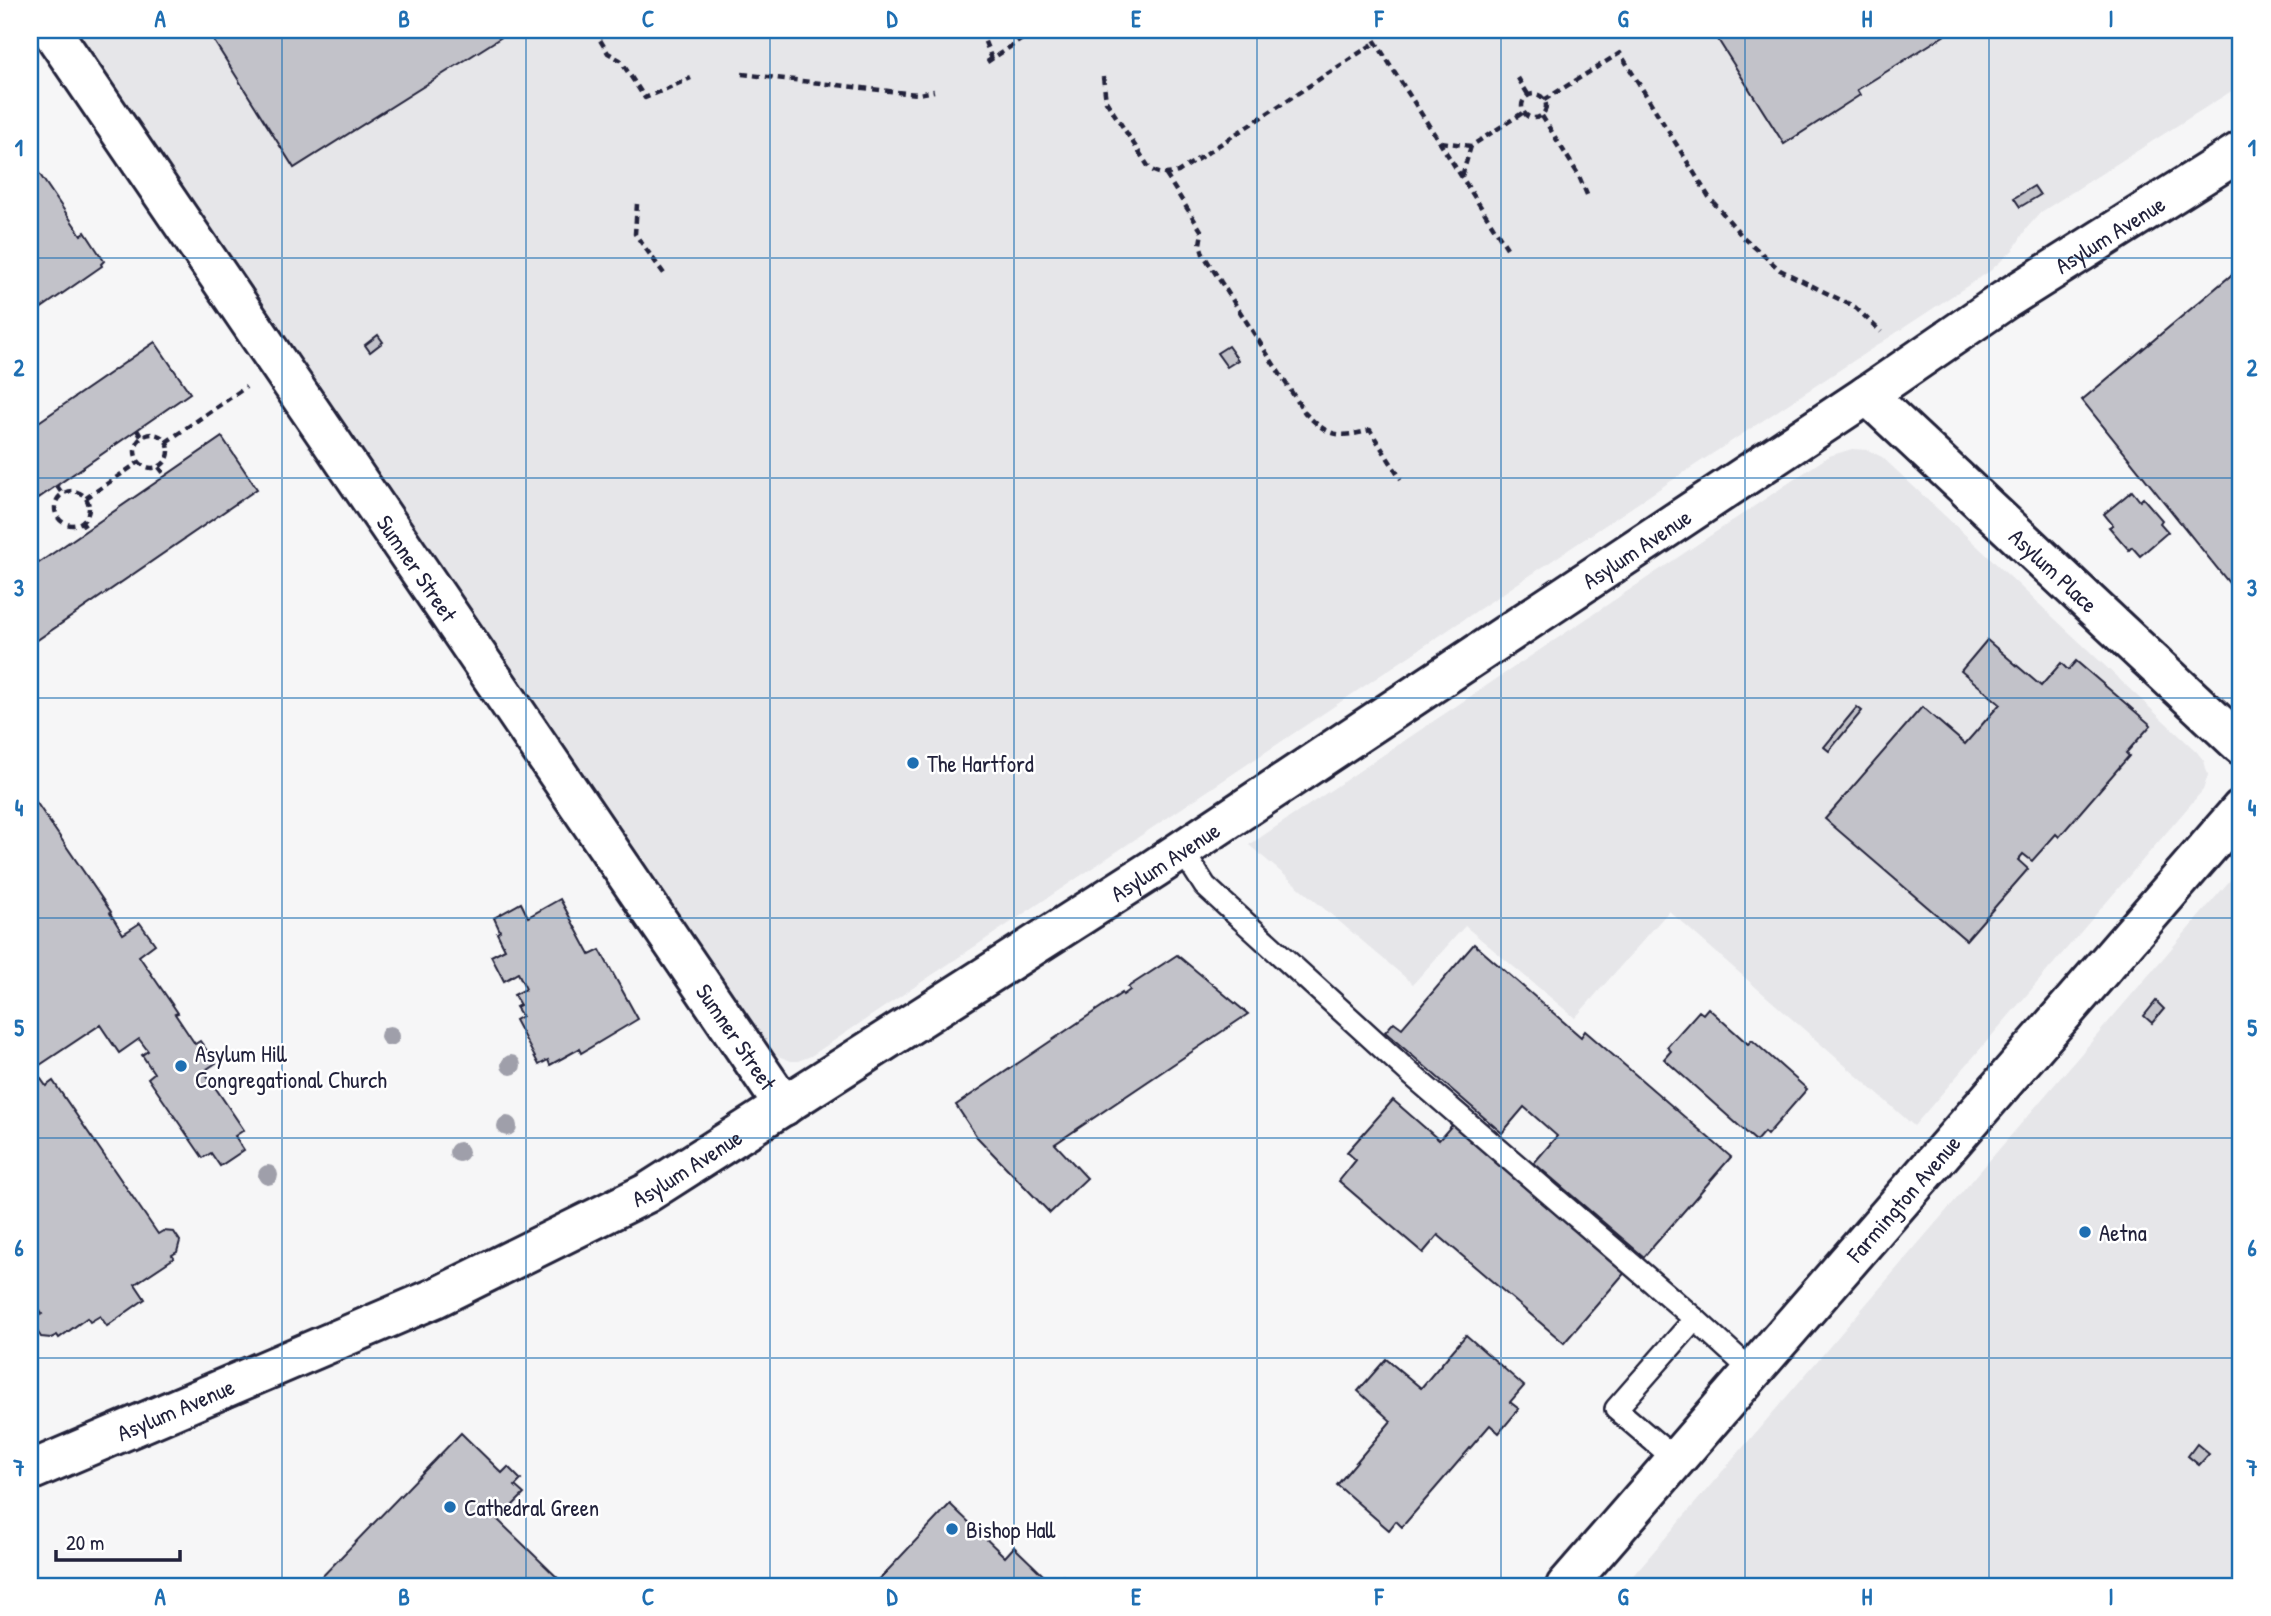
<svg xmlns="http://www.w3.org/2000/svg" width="2271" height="1616" font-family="'Patrick Hand',sans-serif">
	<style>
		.built { fill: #e6e6e9 }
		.building { fill: #c2c2c9; stroke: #22223b; stroke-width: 2 }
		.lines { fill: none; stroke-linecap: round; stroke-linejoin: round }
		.service-casing { stroke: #22223b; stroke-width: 26 }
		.minor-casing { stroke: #22223b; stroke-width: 44 }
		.tertiary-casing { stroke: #22223b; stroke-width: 44 }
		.secondary-casing { stroke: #22223b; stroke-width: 44 }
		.primary-casing { stroke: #22223b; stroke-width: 44 }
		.path { stroke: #22223b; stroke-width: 4.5; stroke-dasharray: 7 5; stroke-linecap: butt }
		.service { stroke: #fff; stroke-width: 21 }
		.minor { stroke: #fff; stroke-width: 38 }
		.tertiary { stroke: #fff; stroke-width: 38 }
		.secondary { stroke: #fff; stroke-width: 38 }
		.primary { stroke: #fff; stroke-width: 38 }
		.tree { fill: #9f9faa }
		.grid { fill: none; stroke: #1f6fb2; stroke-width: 2; stroke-opacity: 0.55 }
		.poi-dot { fill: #1f6fb2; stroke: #fff; stroke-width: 2.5 }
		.labels { text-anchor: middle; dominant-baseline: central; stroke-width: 5; stroke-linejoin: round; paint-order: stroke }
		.street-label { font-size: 23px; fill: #22223b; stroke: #fff }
		.poi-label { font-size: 23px; fill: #22223b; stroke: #fff; text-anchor: start }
		.neatline { fill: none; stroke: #1f6fb2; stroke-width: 2.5 }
		.grid-label { font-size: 23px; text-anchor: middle; font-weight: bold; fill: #1f6fb2 }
	</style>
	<rect width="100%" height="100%" fill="#f6f6f7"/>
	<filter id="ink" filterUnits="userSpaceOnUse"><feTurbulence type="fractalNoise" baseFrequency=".0143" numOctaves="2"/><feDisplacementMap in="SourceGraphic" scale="14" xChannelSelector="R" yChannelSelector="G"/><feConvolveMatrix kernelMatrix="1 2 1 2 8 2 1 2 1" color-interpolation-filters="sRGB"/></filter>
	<g filter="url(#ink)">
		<!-- built -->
		<g class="built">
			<path d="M73 30H2241V85L2041 212 2026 229 2013 250 1990 271 1680 475 811 1056 798 1061H791L778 1056 772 1050Z"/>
			<path d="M1852 449 1868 450 1882 457 2197 752 2204 761 2208 775 2203 790 1914 1126 1669 911 1575 1018 1465 926 1413 984 1249 845 1829 456Z"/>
			<path d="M2241 867V1586H1624L2232 878Z"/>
		</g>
		<!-- building -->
		<g class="building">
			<path d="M207 30H506L508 33 294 168Z"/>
			<path d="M1712 30H1953L1857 90 1860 95 1784 144Z"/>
			<path d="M32 163 81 235 85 232 104 261 101 264 102 266 30 316V164Z"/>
			<path d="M2034 186 2040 195 2020 207 2014 198Z"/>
			<path d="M2241 267V598L2082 400Z"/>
			<path d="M378 335 383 342 370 352 365 345Z"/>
			<path d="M155 342 190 393 30 504V428Z"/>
			<path d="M1228 346 1238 360 1227 367 1217 353Z"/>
			<path d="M222 437 257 489 30 645V569Z"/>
			<path d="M2132 491 2140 501 2143 498 2162 520 2160 523 2168 532 2140 556 2132 547 2129 550 2109 527 2113 525 2104 514Z"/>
			<path d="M1987 640 2041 686 2061 663 2068 670 2076 661 2151 725 2126 753 2129 756 2059 837 2056 834 2032 861 2023 854 2018 860 2028 869 1966 940 1825 819 1922 707 1965 744 2000 704 1961 671Z"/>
			<path d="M1857 707 1862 711 1829 751 1824 747Z"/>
			<path d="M30 793 111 912 110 913 123 934 140 923 155 944 139 956 178 1013 175 1014 195 1044 200 1041 216 1063 204 1071 244 1130 235 1136 244 1150 220 1166 211 1153 203 1158 148 1078 154 1073 142 1055 148 1051 139 1039 119 1053 100 1025 34 1069 46 1086 53 1081 158 1234 163 1231 174 1232 180 1241 177 1252 172 1255 174 1258 135 1284 145 1299 107 1326 100 1316 90 1322 87 1318 59 1338 57 1335 51 1338 41 1337 35 1328 37 1317 42 1314 30 1296Z"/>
			<path d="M560 899 590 955 600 950 638 1019 581 1053 579 1049 550 1065 548 1060 539 1065 515 1020 522 1016 516 1007 520 1005 514 995 526 989 518 973 504 981 491 956 505 949 497 933 500 931 494 918 521 903 528 917Z"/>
			<path d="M1474 944 1581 1037 1585 1031 1731 1157 1644 1257 1534 1163 1557 1136 1524 1107 1502 1133 1385 1032 1394 1022 1402 1028Z"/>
			<path d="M1177 955 1248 1014 1055 1144 1087 1178 1050 1213 977 1137 956 1105 1122 993 1123 995 1130 990 1128 987Z"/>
			<path d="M2156 1001 2164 1009 2152 1023 2144 1016Z"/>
			<path d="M1708 1008 1748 1044 1752 1040 1807 1089 1767 1135 1764 1132 1756 1141 1664 1059 1671 1051 1667 1047 1699 1011 1703 1014Z"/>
			<path d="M1393 1100 1439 1140 1453 1124 1627 1270 1564 1343 1438 1235 1423 1253 1339 1181 1356 1160 1347 1152Z"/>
			<path d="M1466 1335 1524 1386 1510 1402 1519 1409 1499 1433 1490 1425 1402 1527 1396 1521 1389 1530 1337 1485 1391 1421 1358 1391 1386 1359 1421 1388Z"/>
			<path d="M461 1433 502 1473 508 1467 521 1480 515 1486 524 1494 498 1520 566 1586H313Z"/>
			<path d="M2197 1444 2209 1454 2199 1465 2188 1456Z"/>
			<path d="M950 1504 1005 1557 1014 1547 1044 1576 1034 1585 1024 1576 1013 1586H873Z"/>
			<path d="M1063 1576 1075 1586H1055Z"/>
		</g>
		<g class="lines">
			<!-- service casing -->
			<g class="service-casing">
				<g id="service">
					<path d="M1182 850 1205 886 1412 1075 1695 1319 1616 1409 1676 1460"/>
					<path d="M1695 1319 1753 1372"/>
				</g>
			</g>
			<!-- minor casing -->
			<g class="minor-casing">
				<g id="minor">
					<path id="s1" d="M51 30 784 1106"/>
				</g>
			</g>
			<!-- tertiary casing -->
			<g class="tertiary-casing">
				<g id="tertiary">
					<path id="s2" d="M1867 395 2241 745"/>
				</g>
			</g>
			<!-- secondary casing -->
			<g class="secondary-casing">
				<g id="secondary">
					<path id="s3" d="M30 1471 435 1298 647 1193 1155 868 1867 395 2005 300 2241 151"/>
				</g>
			</g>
			<!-- primary casing -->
			<g class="primary-casing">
				<g id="primary">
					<path id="s4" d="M1566 1586 2241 809"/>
				</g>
			</g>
			<!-- path -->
			<g class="path">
				<path d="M594 30 608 53 620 60 645 98 691 78"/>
				<path d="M983 30V37L992 59"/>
				<path d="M1302 30 1303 36"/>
				<path d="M1368 30 1507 248"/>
				<path d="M987 62 1036 30"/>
				<path d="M742 74 906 93 919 94 934 91"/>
				<path d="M1103 77 1106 101 1150 169C1160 175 1167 175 1178 172L1376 42"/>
				<path d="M1518 78 1529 96"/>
				<circle cx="1534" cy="106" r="12"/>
				<path d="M1544 100 1620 53 1709 197 1742 236 1780 270 1855 307 1881 332"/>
				<path d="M1542 116 1578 174 1588 197"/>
				<path d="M1441 142 1471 146 1524 112"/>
				<path d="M1166 175 1202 232 1200 244 1203 254 1305 413C1328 436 1339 439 1370 430L1401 479"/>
				<path d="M1462 176 1471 146"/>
				<path d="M637 204 635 234 665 275"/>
				<path d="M137 430 142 438"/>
				<circle cx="152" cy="451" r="17"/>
				<path d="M166 442 246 387"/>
				<path d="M159 467 166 476"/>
				<path d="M57 486 63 495"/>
				<circle cx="72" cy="508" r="17"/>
				<path d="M86 498 139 462"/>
				<path d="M81 521 87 530"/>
			</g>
			<!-- service -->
			<use href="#service" class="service"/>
			<!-- minor -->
			<use href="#minor" class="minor"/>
			<!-- tertiary -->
			<use href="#tertiary" class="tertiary"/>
			<!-- secondary -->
			<use href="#secondary" class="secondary"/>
			<!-- primary -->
			<use href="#primary" class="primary"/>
		</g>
		<!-- trees -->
		<g class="tree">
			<circle cx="390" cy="1036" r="10"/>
			<circle cx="511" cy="1065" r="10"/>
			<circle cx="507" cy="1126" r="10"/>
			<circle cx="459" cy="1152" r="10"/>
			<circle cx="268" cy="1175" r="10"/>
		</g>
	</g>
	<!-- grid -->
	<path class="grid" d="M282 30V1586M526 30V1586M770 30V1586M1014 30V1586M1257 30V1586M1501 30V1586M1745 30V1586M1989 30V1586M30 258H2241M30 478H2241M30 698H2241M30 918H2241M30 1138H2241M30 1358H2241"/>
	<!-- markers -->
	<g class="poi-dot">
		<circle cx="913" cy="763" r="7"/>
		<circle cx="181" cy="1066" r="7"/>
		<circle cx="2085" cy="1232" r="7"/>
		<circle cx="450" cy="1507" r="7"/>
		<circle cx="952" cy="1529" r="7"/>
	</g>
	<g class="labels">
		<!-- street labels -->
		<g class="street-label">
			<text stroke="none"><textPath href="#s3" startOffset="2426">Asylum Avenue</textPath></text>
			<text stroke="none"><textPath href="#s3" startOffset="1858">Asylum Avenue</textPath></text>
			<text stroke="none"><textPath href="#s1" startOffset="651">Sumner Street</textPath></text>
			<text stroke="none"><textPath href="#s2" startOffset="256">Asylum Place</textPath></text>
			<text stroke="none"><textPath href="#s3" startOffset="1292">Asylum Avenue</textPath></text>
			<text stroke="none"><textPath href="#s1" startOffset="1218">Sumner Street</textPath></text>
			<text stroke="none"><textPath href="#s3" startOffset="724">Asylum Avenue</textPath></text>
			<text stroke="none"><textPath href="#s4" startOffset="514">Farmington Avenue</textPath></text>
			<text stroke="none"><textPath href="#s3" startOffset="158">Asylum Avenue</textPath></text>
		</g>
		<!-- poi labels -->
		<g class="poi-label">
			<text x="927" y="763">The Hartford</text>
			<text x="195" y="1053">Asylum Hill<tspan x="195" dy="26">Congregational Church</tspan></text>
			<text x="2099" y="1232">Aetna</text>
			<text x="464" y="1507">Cathedral Green</text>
			<text x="966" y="1529">Bishop Hall</text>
		</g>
	</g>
	<!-- margin -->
	<rect width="2271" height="1616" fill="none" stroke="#fff" stroke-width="77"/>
	<!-- scale -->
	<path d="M56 1550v10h124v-10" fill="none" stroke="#22223b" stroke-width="3.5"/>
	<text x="66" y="1550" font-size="21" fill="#22223b" stroke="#ffffff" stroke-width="5" paint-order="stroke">20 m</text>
	<rect x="38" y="38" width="2194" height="1540" class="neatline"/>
	<g class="grid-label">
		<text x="160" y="27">A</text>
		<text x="404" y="27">B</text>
		<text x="648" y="27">C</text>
		<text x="892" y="27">D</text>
		<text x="1136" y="27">E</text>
		<text x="1379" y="27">F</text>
		<text x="1623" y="27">G</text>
		<text x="1867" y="27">H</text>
		<text x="2111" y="27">I</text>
		<text x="19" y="156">1</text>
		<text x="2252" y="156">1</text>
		<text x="19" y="376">2</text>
		<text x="2252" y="376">2</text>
		<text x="19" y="596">3</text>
		<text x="2252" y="596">3</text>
		<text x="19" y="816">4</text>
		<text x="2252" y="816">4</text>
		<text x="19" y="1036">5</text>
		<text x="2252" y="1036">5</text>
		<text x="19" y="1256">6</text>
		<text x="2252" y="1256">6</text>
		<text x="19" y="1476">7</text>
		<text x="2252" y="1476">7</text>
		<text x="160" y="1605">A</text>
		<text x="404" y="1605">B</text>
		<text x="648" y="1605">C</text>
		<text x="892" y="1605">D</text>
		<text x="1136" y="1605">E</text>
		<text x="1379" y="1605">F</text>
		<text x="1623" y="1605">G</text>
		<text x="1867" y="1605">H</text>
		<text x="2111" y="1605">I</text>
	</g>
</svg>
